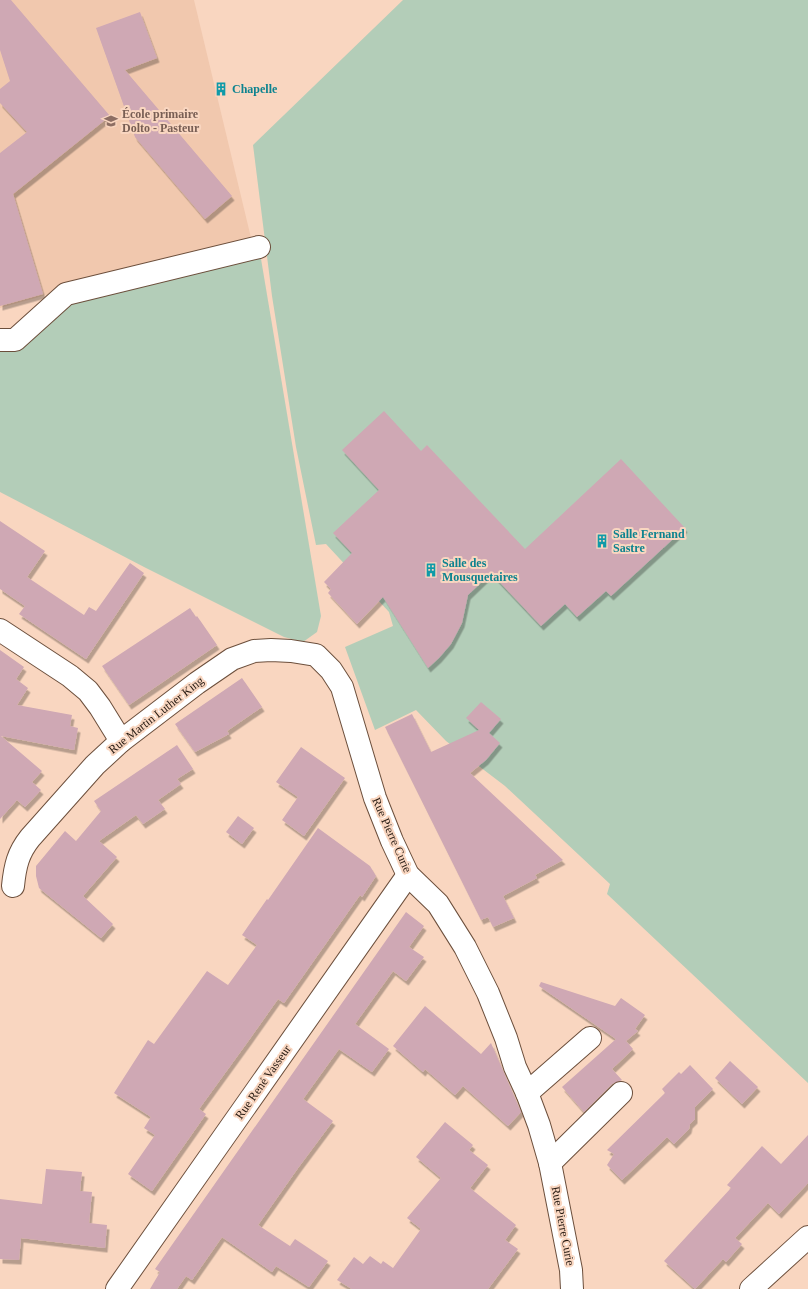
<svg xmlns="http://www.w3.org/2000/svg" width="808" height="1289" font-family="'Times New Roman',serif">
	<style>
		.built { fill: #f1c8ae }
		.green { fill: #b3cdb8 }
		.building { fill: #cfa8b4; filter: url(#shadow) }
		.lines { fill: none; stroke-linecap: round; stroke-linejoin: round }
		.pedestrian-casing { stroke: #6c4f3c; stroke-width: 24 }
		.minor-casing { stroke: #6c4f3c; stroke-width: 24 }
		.pedestrian { stroke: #fff; stroke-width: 22 }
		.minor { stroke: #fff; stroke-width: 22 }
		.labels { text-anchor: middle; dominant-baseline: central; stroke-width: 4; stroke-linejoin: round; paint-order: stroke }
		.culture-label { font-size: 12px; font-weight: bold; fill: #0d838f; stroke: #f9d6c0; text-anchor: start }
		.education-label { font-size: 12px; font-weight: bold; fill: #785e54; stroke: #f9d6c0; text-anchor: start }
		.street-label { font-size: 12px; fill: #251911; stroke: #f9d6c0 }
	</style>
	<defs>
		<filter id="shadow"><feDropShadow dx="2.5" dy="4.5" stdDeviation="0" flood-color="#0004"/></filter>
	</defs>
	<rect width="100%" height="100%" fill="#f9d6c0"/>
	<!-- built -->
	<path class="built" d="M0 0H194L252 242 53 293 0 308Z"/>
	<!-- green -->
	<g class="green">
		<path d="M403 0H808V1083L607 894 610 884 505 786 446 741 416 710 375 730 345 647 393 626 389 612 326 544 316 545 296 447 272 296 253 145Z"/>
		<path d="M259 247 321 616 317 632 303 642 284 637 146 568 0 492V340L66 294Z"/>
	</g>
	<!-- building -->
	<g class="building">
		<path d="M0 0H11L110 116 13 194 43 294 0 306V153L27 132 0 103V89L10 81 0 50Z"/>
		<path d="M140 12 157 58 125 70 232 196 205 219 135 137 96 28Z"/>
		<path d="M384 411 421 451 427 445 525 549 621 459 685 528 611 596 606 591 577 617 565 604 541 626 491 573 468 595 462 623 451 644 439 658 428 668 383 597 357 624 328 593 331 589 324 582 352 553 333 533 379 490 342 450Z"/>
		<path d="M0 521 45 551 27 577 84 615 89 607 96 611 130 563 144 573 86 659 19 614 25 606 0 589Z"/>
		<path d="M190 608 196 617 197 616 217 645 129 705 102 666Z"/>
		<path d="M0 650 24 667 16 679 28 688 17 705 72 715 70 726 78 728 74 750 1 736 42 771 32 782 41 790 25 807 17 800 0 819Z"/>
		<path d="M242 678 262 707 227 731 229 734 195 752 175 724Z"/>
		<path d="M481 702 501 719 489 733 500 743 486 760 470 773 563 860 535 875 537 878 503 896 514 918 493 927 488 917 481 920 385 727 412 714 431 752 479 730 466 718Z"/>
		<path d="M177 745 193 769 177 779 181 784 158 800 165 809 143 824 136 815 99 841 117 857 83 896 113 924 101 938 39 888 36 876V866L65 831 76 841 101 811 94 801Z"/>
		<path d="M301 747 345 778 304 836 282 820 298 797 276 782Z"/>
		<path d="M238 816 254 828 242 844 226 832Z"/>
		<path d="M318 828 370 866 376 876 362 897 360 895 284 1003 278 999 249 1040 199 1109 206 1114 152 1191 128 1174 155 1135 144 1128 151 1117 114 1093 148 1040 154 1044 207 971 228 985 257 945 242 935 267 899 268 900Z"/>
		<path d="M406 912 424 926 409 947 424 957 406 981 393 971 355 1024 389 1049 372 1072 339 1049 303 1099 333 1121 298 1168 258 1225 290 1246 295 1239 328 1261 309 1287 276 1266 272 1272 222 1237 192 1280 186 1276 177 1289H150L160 1272 155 1269Z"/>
		<path d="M541 982 615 1006 621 998 645 1015 635 1029 638 1031 626 1041 633 1049 612 1069 622 1080 612 1084 584 1112 562 1087 616 1039 539 986Z"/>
		<path d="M425 1006 481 1054 491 1043 521 1112 508 1126 463 1086 455 1095 425 1069 423 1072 393 1046Z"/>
		<path d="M730 1061 758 1087 742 1104 715 1078Z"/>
		<path d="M690 1065 713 1089 695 1107V1119L690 1124 689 1129 674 1144 667 1137 622 1180 607 1165 614 1154 607 1150 665 1093 662 1089 679 1072 681 1074Z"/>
		<path d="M445 1122 473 1145 469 1150 488 1165 470 1188 516 1225 505 1240 518 1249 488 1289H352L337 1280 354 1257 363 1264 370 1256 381 1264 383 1261 393 1268 421 1229 407 1218 441 1178 416 1157Z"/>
		<path d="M808 1135V1183L779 1214 768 1203 735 1238 742 1244 726 1262 723 1259 695 1289 664 1261 731 1188 727 1185 762 1146 781 1164Z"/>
		<path d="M46 1169 82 1172 80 1191 92 1192 89 1223 107 1225 105 1248 21 1238 19 1260 0 1259V1199L42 1204Z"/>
	</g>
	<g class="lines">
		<!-- pedestrian casing -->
		<g class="pedestrian-casing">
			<path id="pedestrian" d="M0 340H15L66 294 259 247"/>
		</g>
		<!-- minor casing -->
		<g class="minor-casing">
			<g id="minor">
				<path d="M0 630 70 676 88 691 100 707 121 741"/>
				<path d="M13 886C15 866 18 853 30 838L95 765 121 741 197 683 232 659 254 651 271 650 291 651 316 655 331 670 342 687 375 798 392 841 408 875 438 904 465 947 488 993 506 1038 515 1067 527 1093 539 1125 550 1163 571 1270 572 1289"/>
				<path d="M527 1093 590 1038"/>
				<path d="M550 1163 621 1093"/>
				<path d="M117 1289 408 875"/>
				<path d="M751 1289 808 1237"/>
			</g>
		</g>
		<!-- pedestrian -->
		<use href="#pedestrian" class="pedestrian"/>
		<!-- minor -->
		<use href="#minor" class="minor"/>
	</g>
	<!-- icons -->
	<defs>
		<g id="building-bare" transform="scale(1.08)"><path d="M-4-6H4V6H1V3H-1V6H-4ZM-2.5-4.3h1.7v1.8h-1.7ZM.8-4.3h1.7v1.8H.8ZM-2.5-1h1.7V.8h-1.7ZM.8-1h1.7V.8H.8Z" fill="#0f9aa8" stroke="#f9d6c0" stroke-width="2.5" paint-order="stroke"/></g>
		<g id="school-bare" transform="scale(1.08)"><path d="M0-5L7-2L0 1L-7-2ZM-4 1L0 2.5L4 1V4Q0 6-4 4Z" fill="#8d6e63" stroke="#f9d6c0" stroke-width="2.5" paint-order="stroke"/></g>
	</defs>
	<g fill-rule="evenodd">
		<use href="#building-bare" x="221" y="89"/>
		<use href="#school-bare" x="111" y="121"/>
		<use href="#building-bare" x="602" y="541"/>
		<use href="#building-bare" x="431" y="570"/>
	</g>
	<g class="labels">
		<!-- culture labels -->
		<g class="culture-label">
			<text x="232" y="89">Chapelle</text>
			<text x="613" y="534">Salle Fernand<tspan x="613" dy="14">Sastre</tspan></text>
			<text x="442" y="563">Salle des<tspan x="442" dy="14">Mousquetaires</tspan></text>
		</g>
		<!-- education labels -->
		<g class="education-label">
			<text x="122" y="114">École primaire<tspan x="122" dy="14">Dolto - Pasteur</tspan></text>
		</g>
		<!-- street labels -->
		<g class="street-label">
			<text transform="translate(156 715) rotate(-38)">Rue Martin Luther King</text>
			<text transform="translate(392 835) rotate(66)">Rue Pierre Curie</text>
			<text transform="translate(263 1082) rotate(-55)">Rue René Vasseur</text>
			<text transform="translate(563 1226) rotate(79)">Rue Pierre Curie</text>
		</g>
	</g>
</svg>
